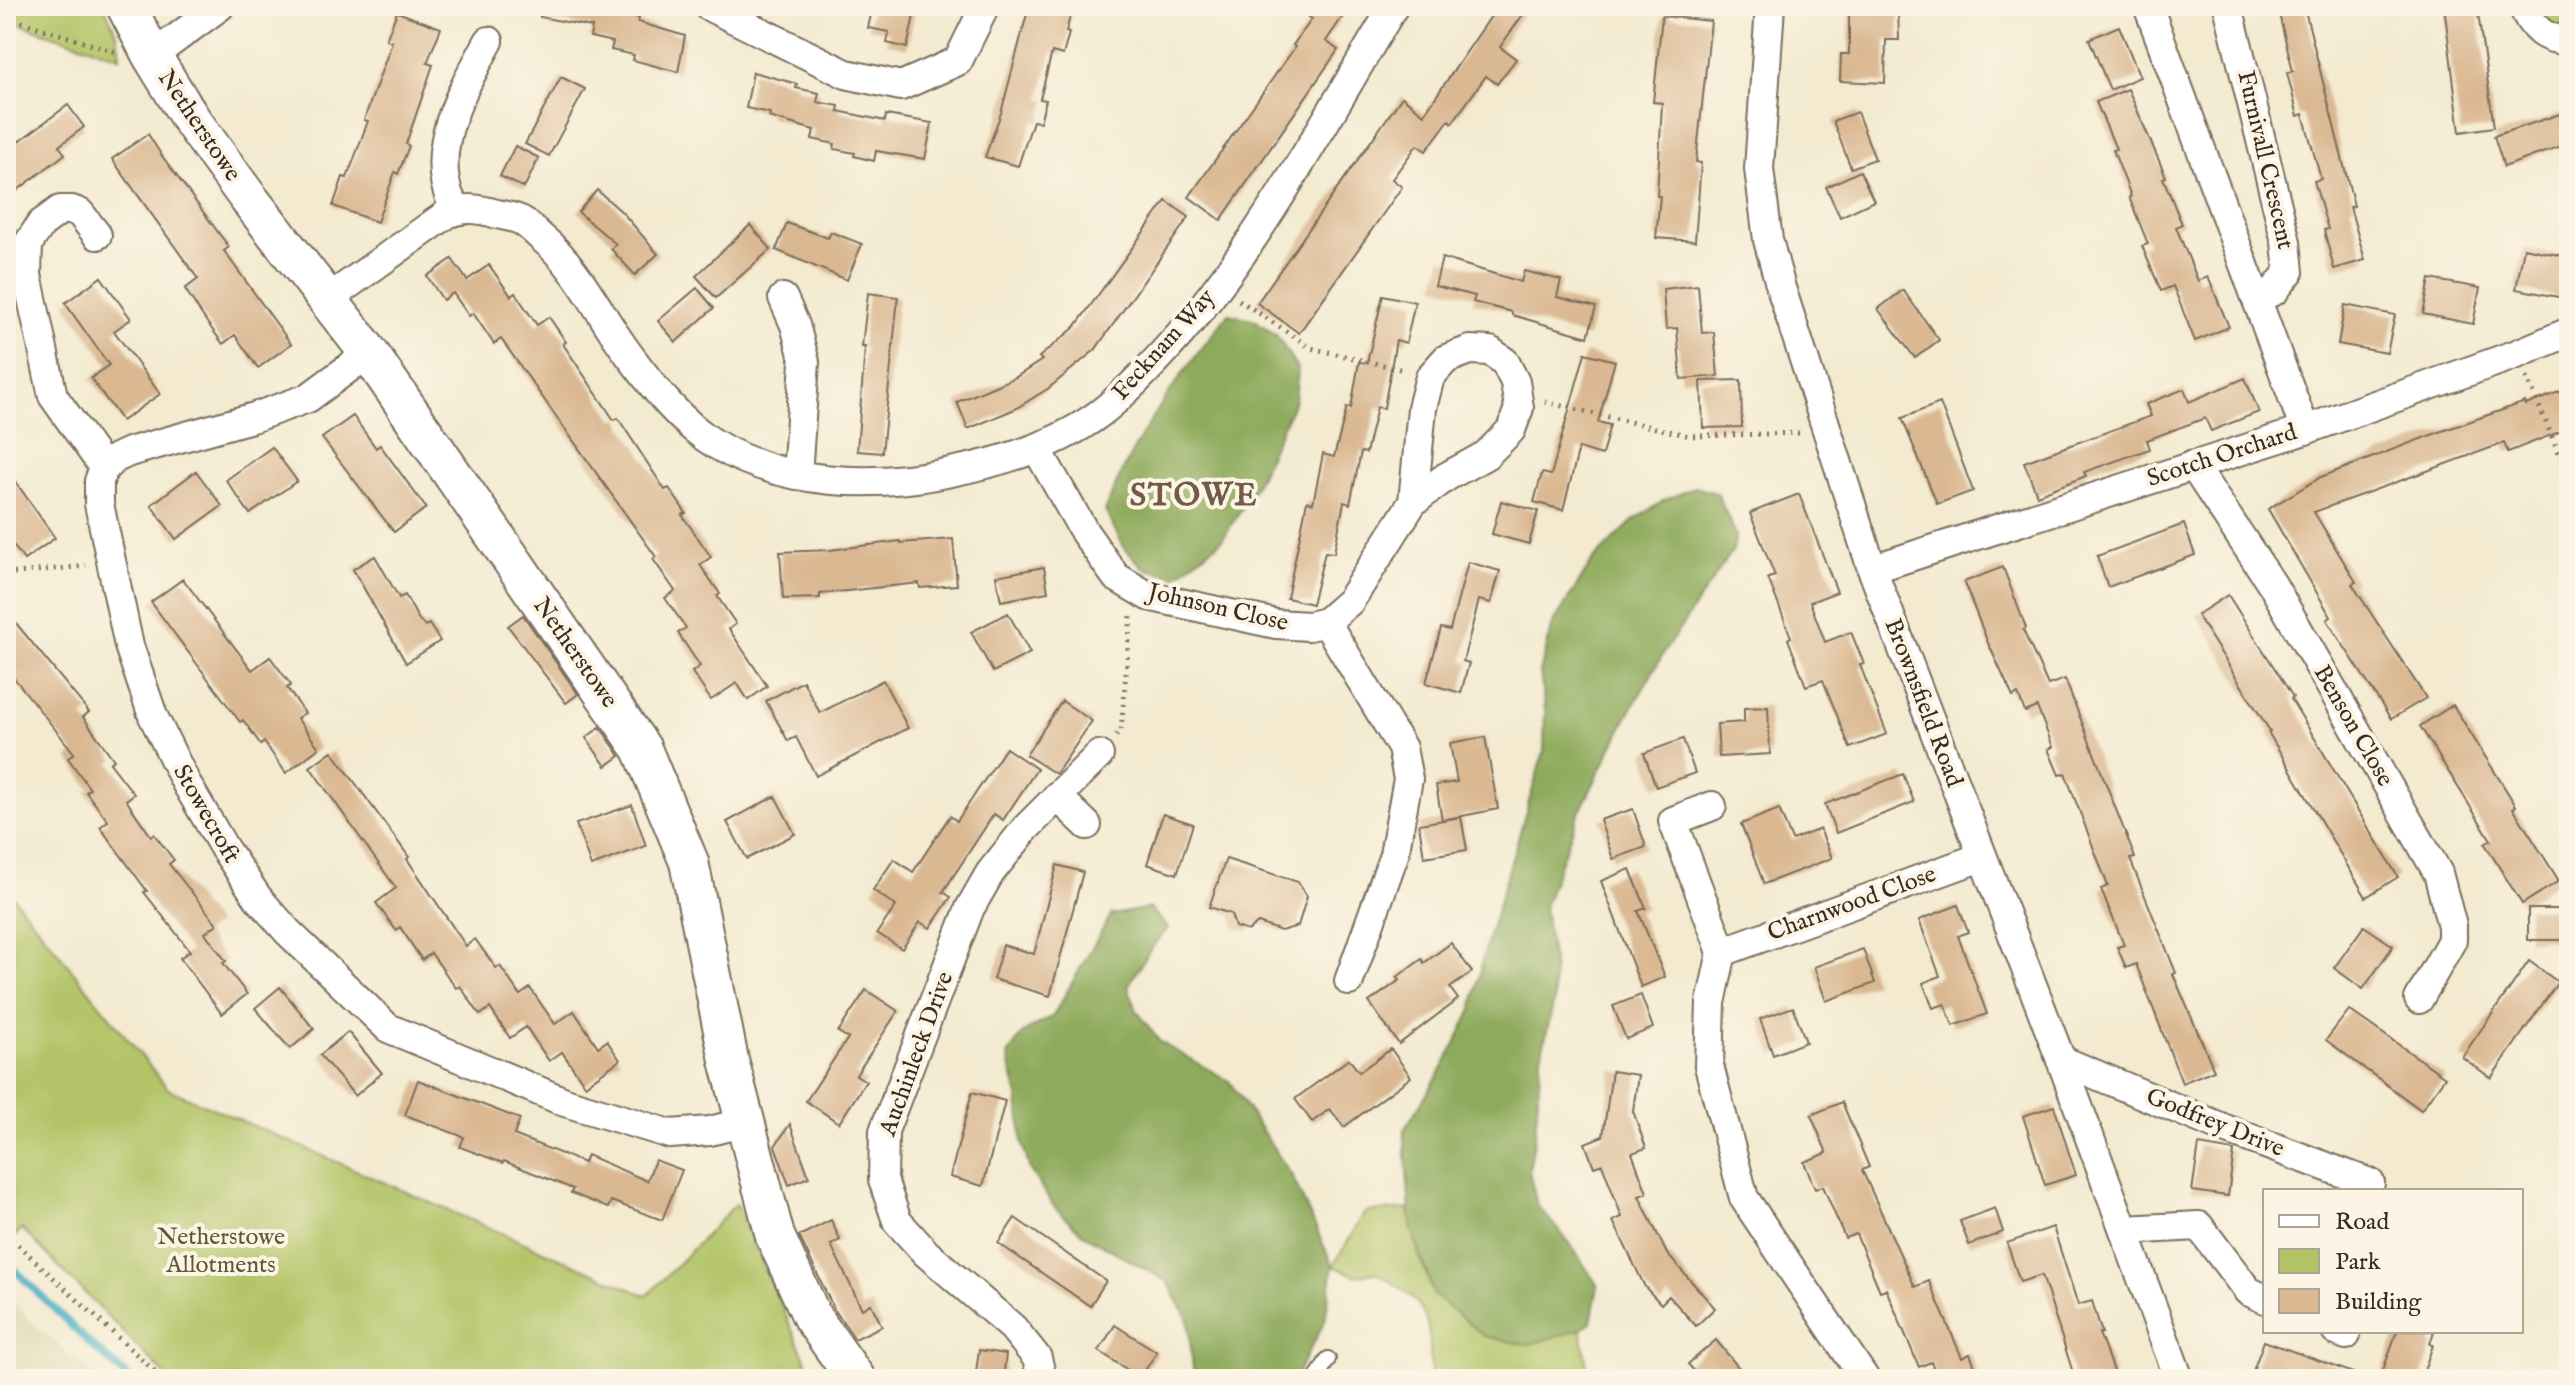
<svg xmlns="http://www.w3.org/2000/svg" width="2575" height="1385" font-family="'IM FELL English',serif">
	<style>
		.built { fill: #e1dcba }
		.green { fill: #b3c467; stroke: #777742; stroke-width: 2 }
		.forest { fill: #8eaa5c; stroke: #646a3d; stroke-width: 2 }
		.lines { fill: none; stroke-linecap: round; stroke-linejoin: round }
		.stream { stroke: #43abc3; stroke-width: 8 }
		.building { fill: #dab892 }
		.lane-casing { stroke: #7b6d5c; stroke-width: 18 }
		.street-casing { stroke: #7b6d5c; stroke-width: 32 }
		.secondary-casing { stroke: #7b6d5c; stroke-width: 42 }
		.path { stroke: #7b6d5c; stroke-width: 5; stroke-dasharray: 2 6; stroke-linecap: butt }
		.lane { stroke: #fff; stroke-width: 14 }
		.street { stroke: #fff; stroke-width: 28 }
		.secondary { stroke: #fff; stroke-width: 38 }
		.labels { text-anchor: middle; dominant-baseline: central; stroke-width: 8; stroke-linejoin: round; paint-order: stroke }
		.street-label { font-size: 24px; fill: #3b2a1e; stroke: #fcf5e5 }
		.park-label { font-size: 24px; fill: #5f5834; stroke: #fcf5e5 }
		.district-label { font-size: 32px; font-weight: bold; letter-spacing: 2px; fill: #735c47; stroke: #fcf5e5 }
	</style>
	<rect width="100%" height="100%" fill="#fcf5e5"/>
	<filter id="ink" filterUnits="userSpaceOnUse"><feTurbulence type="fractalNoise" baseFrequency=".0125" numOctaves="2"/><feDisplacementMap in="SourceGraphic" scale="16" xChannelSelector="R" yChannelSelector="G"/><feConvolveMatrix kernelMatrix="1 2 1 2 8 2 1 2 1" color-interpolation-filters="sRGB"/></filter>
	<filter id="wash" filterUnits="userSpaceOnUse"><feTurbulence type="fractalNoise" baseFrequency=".006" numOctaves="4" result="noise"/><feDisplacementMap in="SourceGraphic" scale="32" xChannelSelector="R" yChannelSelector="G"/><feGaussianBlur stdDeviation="1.8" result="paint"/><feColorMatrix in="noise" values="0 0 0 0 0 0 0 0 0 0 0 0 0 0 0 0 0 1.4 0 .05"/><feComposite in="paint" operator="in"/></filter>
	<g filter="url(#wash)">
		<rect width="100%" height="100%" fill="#f3ead0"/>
		<!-- built -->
		<path class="built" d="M6 1294 35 1326 100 1379H6Z"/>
		<!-- green -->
		<g class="green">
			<path d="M6 6H104L117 34 120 57 6 20Z"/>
			<path d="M2534 6H2569V32L2547 23Z"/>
			<path d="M6 888 168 1089 647 1296 736 1204 814 1379H169L22 1229 6 1245Z"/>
			<path d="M1409 1209 1419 1256 1434 1295 1526 1345 1581 1329 1589 1379H1431C1430 1317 1431 1304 1375 1272L1357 1276 1333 1266 1365 1212Z"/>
		</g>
		<!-- forest -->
		<g class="forest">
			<path d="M1228 314 1253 319 1277 336 1298 370 1295 400 1253 490 1221 541 1176 576 1145 569 1125 549 1105 511C1132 439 1181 374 1228 314Z"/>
			<path d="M1695 487 1717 493 1736 535 1733 550 1666 649 1628 715 1578 815 1544 907 1553 962 1554 1001 1541 1057 1535 1135 1529 1171 1537 1205 1569 1242 1598 1286 1591 1322 1581 1329 1526 1345 1484 1336 1434 1295 1411 1227 1404 1130 1443 1068 1472 1010 1484 953 1544 751 1545 710 1540 672 1553 624 1593 560 1633 521 1663 501Z"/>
			<path d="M1150 908 1168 928 1149 951 1128 986 1137 1011 1160 1042 1229 1081 1292 1176 1333 1266 1325 1321 1294 1379H1194L1188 1320 1168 1282 1083 1234 1055 1208 1030 1170 1022 1142 1018 1097 1008 1055 1023 1033 1053 1016 1111 915Z"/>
		</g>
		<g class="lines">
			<!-- stream -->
			<path class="stream" d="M6 1261 87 1341 130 1379"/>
		</g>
		<g id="blocks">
			<!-- building -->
			<g class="building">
				<path d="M541 6H618L616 13 639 18 638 22 685 36 678 72 633 60 634 55 611 50 613 42 590 37 592 27 540 17Z"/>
				<path d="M873 6 915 11 907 48 887 43 889 32 868 28Z"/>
				<path d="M1029 6H1073L1066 32 1069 33 1063 55 1052 52 1040 99 1046 100 1040 122 1033 121 1018 166 985 157 1001 113Z"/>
				<path d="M1293 6H1350L1326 41 1338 50 1221 220 1189 197 1295 47 1293 45 1312 19Z"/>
				<path d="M1498 6H1529L1500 47 1516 59 1497 84 1486 76 1452 123 1449 120 1426 151 1417 145 1392 179 1402 187 1299 333 1257 303 1402 97 1424 114Z"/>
				<path d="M2277 6H2304L2354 206 2350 207 2365 260 2334 269 2324 230 2328 229 2314 181 2321 179 2303 114 2298 116 2287 73 2293 71Z"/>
				<path d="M2444 6H2477L2494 127 2460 132Z"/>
				<path d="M1849 8H1898L1899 40H1886L1885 83 1840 81 1841 54H1849Z"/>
				<path d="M397 12 441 28 427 63 433 65 406 144 409 146 398 174 395 172 377 222 333 206 343 177 347 178 368 121 364 120 392 42 386 40Z"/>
				<path d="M1662 16 1711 21 1696 162 1701 163 1695 241 1656 238 1660 196H1657L1662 103 1653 102Z"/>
				<path d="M2119 26 2140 77 2110 90 2089 39Z"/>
				<path d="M753 72 797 84 796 88 819 93 817 102 839 106 838 111 885 121 886 115 932 123 925 159 876 151 874 161 854 156 855 153 834 149 835 144 812 139 814 130 769 117 770 113 746 108Z"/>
				<path d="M561 77 585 89 549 156 525 144Z"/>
				<path d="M2128 89 2166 177 2163 178 2182 224 2176 227 2198 281 2208 277 2229 327 2195 341 2173 286 2161 291 2142 246 2148 244 2129 197 2131 196 2113 150 2116 149 2096 102Z"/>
				<path d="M68 105 84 127 59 146 65 154 6 199V151Z"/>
				<path d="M2569 111V143L2504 167 2494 136Z"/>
				<path d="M1857 112 1875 159 1851 168 1833 121Z"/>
				<path d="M148 134 162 156 229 247 224 251 291 344 258 368 235 335 223 344 206 321 185 289 198 279 112 159Z"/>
				<path d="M515 146 539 158 524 188 500 176Z"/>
				<path d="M1860 171 1874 201 1840 217 1826 187Z"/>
				<path d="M597 190 623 213 658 254 635 275 611 249 616 244 578 212Z"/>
				<path d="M1166 201 1189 217 1095 350 1049 388 1015 409 968 429 957 402 1016 377 1042 360 1039 357 1075 327Z"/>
				<path d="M787 223 828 238 831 232 862 244 847 280 776 250Z"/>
				<path d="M750 225 771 249 716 298 696 276Z"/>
				<path d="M2524 248 2569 257V299L2516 289Z"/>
				<path d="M1442 258 1521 282 1524 271 1561 280 1557 297 1596 307 1588 337 1512 315V312L1473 302 1475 296 1435 286Z"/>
				<path d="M452 259 467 280 489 265 511 296 515 293 537 325 549 317 566 342 563 344 614 420 618 418 665 490 669 488 686 513 682 515 711 557 700 565 720 594 717 596 736 624 729 629 767 686 748 700 737 683 711 700 692 672 700 666 678 633 686 628 665 598 675 591 653 559 656 557 501 339 494 344 473 313 469 316 453 293 443 300 427 276Z"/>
				<path d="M101 277 131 319 114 331 160 394 122 421 91 378 109 365 65 303Z"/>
				<path d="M2430 279 2480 288 2473 324 2423 314Z"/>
				<path d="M1698 285 1702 333 1714 332 1718 376 1681 379 1677 328 1666 329 1663 289Z"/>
				<path d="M697 288 714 308 676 342 658 321Z"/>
				<path d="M1903 290 1939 340 1915 358 1878 309Z"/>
				<path d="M868 293 898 297 882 453 857 451 865 347H862Z"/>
				<path d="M1383 295 1415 302 1406 343 1396 340 1384 408 1377 407 1366 453 1361 452 1350 504 1344 502 1334 553 1325 552 1312 604 1287 598 1307 501 1313 503 1323 454 1334 457 1347 407 1351 408 1359 362 1367 363Z"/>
				<path d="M2345 305 2395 315 2387 353 2338 344Z"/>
				<path d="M1585 353 1615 361 1598 422 1610 425 1602 455 1579 448 1563 510 1534 502 1542 473 1551 475Z"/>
				<path d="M2245 378 2259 412 2211 431 2205 418 2147 440 2150 449 2084 472 2086 476 2037 495 2024 462 2151 416 2146 404 2184 389 2189 402Z"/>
				<path d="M1741 380 1742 427 1703 428 1701 381Z"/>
				<path d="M2569 388V428L2508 452 2504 443 2314 512 2356 582 2352 584 2426 698 2391 719 2327 620 2331 617 2268 509 2321 477 2431 435 2525 402 2526 405Z"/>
				<path d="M1940 403 1973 491 1937 504 1902 418Z"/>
				<path d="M353 416 376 448 380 445 426 508 394 532 322 438Z"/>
				<path d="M272 447 297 481 250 514 226 480Z"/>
				<path d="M6 468 55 538 24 560 6 535Z"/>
				<path d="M196 471 222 506 176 539 151 505Z"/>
				<path d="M1799 494 1837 592 1810 602 1825 642 1851 632 1864 664 1860 665 1887 734 1850 748 1823 680 1806 686 1788 639 1791 637 1768 578 1775 576 1750 513Z"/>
				<path d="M1501 501 1538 511 1529 544 1492 534Z"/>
				<path d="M2184 524 2195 555 2108 587 2097 556Z"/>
				<path d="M953 539 957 585 920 588 919 583 820 594V598L783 599 780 552 830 550 900 541 901 543Z"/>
				<path d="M375 556 399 598 405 595 419 620 425 626 429 624 440 641 406 663 353 569Z"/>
				<path d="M1468 562 1500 571 1491 603 1479 600 1463 661 1469 663 1461 693 1426 683 1441 628 1450 630Z"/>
				<path d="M1044 567 1048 592 1001 601 996 576Z"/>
				<path d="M2003 567 2026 628 2023 630 2048 685 2065 679 2135 858 2130 859 2176 973 2173 974 2214 1070 2182 1083 2136 964 2126 968 2117 947 2124 945 2101 889 2108 886 2065 773 2059 775 2048 749 2053 747 2037 707 2025 712 2018 694 2013 697 1988 643 1964 582Z"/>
				<path d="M183 579 252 670 270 657 291 685 287 688 305 713 297 718 319 748 286 773 264 742 261 745 243 720 240 722 151 602Z"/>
				<path d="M2228 595 2293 697 2291 699 2398 877 2366 897 2268 732 2270 731 2197 615Z"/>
				<path d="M6 611 89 712 83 717 114 760 110 763 134 794 126 800 151 836 154 834 174 860 169 864 217 924 205 933 226 961 223 963 247 994 222 1014 180 958 190 951 144 892 147 891 100 827 108 821 86 792 90 789 68 758 74 753 6 668Z"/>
				<path d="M1008 613 1030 653 993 672 971 632Z"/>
				<path d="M523 615 578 694 566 703 508 626Z"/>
				<path d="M883 680 908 728 816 776 796 737 788 741 766 701 803 681 820 713Z"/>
				<path d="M1062 701 1092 721 1056 774 1026 755Z"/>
				<path d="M2453 705 2516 806 2513 808 2559 881 2522 904 2485 844 2491 840 2420 726Z"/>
				<path d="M1768 707 1770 754 1719 757 1717 724 1744 722V708Z"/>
				<path d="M600 727 620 756 606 766 586 738Z"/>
				<path d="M1485 737 1498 809 1442 820 1436 785 1457 782 1450 743Z"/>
				<path d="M1683 739 1695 773 1656 787 1644 753Z"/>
				<path d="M1006 748 1037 769 1003 820 994 814 943 892 951 897 930 928 920 922 902 949 877 933 896 906 873 890 894 859 913 872 950 816 957 821Z"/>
				<path d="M332 751 409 857 407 859 466 946 475 939 496 968 500 966 520 995 530 988 555 1024 574 1011 598 1047 607 1041 620 1060 585 1085 562 1052 549 1061 526 1027 510 1038 490 1008 480 1015 460 986 456 988 431 953 422 960 400 927 396 930 376 903 396 888 310 767Z"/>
				<path d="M1903 774 1914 802 1836 833 1825 804Z"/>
				<path d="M775 796 795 834 747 859 727 822Z"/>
				<path d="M632 805 646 846 591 866 576 824Z"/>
				<path d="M1633 809 1646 847 1613 859 1600 820Z"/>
				<path d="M1779 809 1792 840 1820 829 1832 858 1764 884 1741 824Z"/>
				<path d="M1163 814 1193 824 1177 874 1147 864Z"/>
				<path d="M1461 817 1467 850 1424 857 1419 824Z"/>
				<path d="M1226 859 1298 882 1307 896 1298 926 1281 931 1258 923 1248 931 1235 927 1231 914 1209 907Z"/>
				<path d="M1057 865 1083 872 1050 996 993 979 1003 945 1034 954Z"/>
				<path d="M1630 869 1646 908 1638 911 1665 977 1641 987 1601 881Z"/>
				<path d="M1958 905 1968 932 1958 936 1987 1014 1953 1026 1945 1004 1933 1008 1923 983 1940 976 1919 920Z"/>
				<rect x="2528" y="909" width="40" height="31"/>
				<path d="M2364 926 2393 946 2363 989 2334 968Z"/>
				<path d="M1451 943 1472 972 1450 988 1458 999 1399 1044 1369 1002 1400 980 1397 977 1422 959 1424 963Z"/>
				<path d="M1863 949 1875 983 1826 1001 1814 967Z"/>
				<path d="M2529 961 2558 982 2491 1078 2462 1057Z"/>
				<path d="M280 987 314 1029 290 1049 255 1008Z"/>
				<path d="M866 990 898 1011 856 1075 866 1081 839 1123 806 1101 848 1038 838 1032Z"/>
				<path d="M1641 995 1653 1028 1626 1039 1613 1006Z"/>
				<path d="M1793 1007 1806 1042 1773 1055 1760 1019Z"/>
				<path d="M2349 1010 2445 1077 2421 1110 2326 1040Z"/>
				<path d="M348 1032 382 1073 355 1096 320 1055Z"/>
				<path d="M1391 1049 1411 1077 1344 1127 1330 1109 1312 1122 1295 1099 1349 1059 1359 1072Z"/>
				<path d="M1612 1071 1638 1075 1633 1111 1646 1148 1632 1153 1647 1193 1639 1196 1667 1254 1715 1308 1696 1326 1669 1296 1661 1304 1645 1287 1613 1221 1622 1217 1602 1164 1594 1167 1585 1143 1603 1136Z"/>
				<path d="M418 1080 520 1119 514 1135 584 1163 587 1155 647 1181 655 1160 682 1170 662 1220 611 1201 608 1208 571 1193 573 1189 504 1161 503 1163 460 1147 464 1137 405 1115Z"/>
				<path d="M972 1092 1005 1101 983 1186 950 1177Z"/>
				<path d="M1842 1102 1869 1167 1862 1170 1915 1287 1929 1281 1962 1358 1970 1354 1980 1379H1911L1934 1369 1931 1362 1919 1367 1886 1289 1880 1291 1856 1234 1845 1238 1823 1186 1815 1189 1804 1162 1827 1153 1811 1115Z"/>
				<path d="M2054 1106 2076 1175 2045 1185 2023 1116Z"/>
				<path d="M790 1124 809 1177 789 1185 775 1146Z"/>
				<path d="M2199 1145 2234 1151 2228 1196 2192 1191Z"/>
				<path d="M1995 1208 2003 1232 1969 1245 1960 1221Z"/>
				<path d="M1015 1218 1106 1281 1090 1306 998 1243Z"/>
				<path d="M831 1220 840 1240 831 1245 862 1309 871 1304 882 1326 855 1339 834 1309 799 1236Z"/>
				<path d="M2053 1227 2078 1305 2092 1301 2102 1333H2099L2116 1379H2075L2042 1275 2020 1282 2007 1243Z"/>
				<path d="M1115 1325 1157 1352 1140 1378 1099 1351Z"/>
				<path d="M2397 1331H2434L2430 1344 2433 1345 2421 1379H2380Z"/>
				<path d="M1716 1340 1748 1379H1701L1688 1364Z"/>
				<path d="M2264 1341 2362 1376 2361 1379H2250Z"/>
				<path d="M979 1350 1006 1354 1003 1379H975Z"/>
			</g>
		</g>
	</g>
	<g filter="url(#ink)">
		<use href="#blocks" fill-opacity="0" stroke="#7b6d5c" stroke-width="2"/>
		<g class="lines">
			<!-- lane casing -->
			<g class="lane-casing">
				<path id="lane" d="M1316 1379 1328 1359"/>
			</g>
			<!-- street casing -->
			<g class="street-casing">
				<g id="street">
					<path d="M708 6 846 74 901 86 958 61 985 6"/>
					<path d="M1770 6 1759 169 1768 240 1781 288 1872 569 2061 1060 2179 1379"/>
					<path d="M2148 6 2305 430"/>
					<path d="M2228 6 2286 242 2289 272 2274 291 2256 298"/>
					<path d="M2523 6C2531 27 2545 42 2569 39"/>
					<path d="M152 56 220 6"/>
					<path d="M456 210C423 155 462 91 489 41"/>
					<path d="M97 235 80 213 72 210H60L41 224 28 244 27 275 53 396 104 468"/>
					<path d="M783 298 795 325 805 362 797 475"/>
					<path d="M328 299 447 214C465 206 480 209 497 214 505 216 515 217 522 221 529 225 536 233 542 238 581 270 600 317 630 356 654 388 681 423 715 444 782 485 871 488 946 473 1007 461 1070 442 1116 400 1236 292 1311 142 1394 6"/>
					<path d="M369 353 308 398 255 417 129 452 116 458 104 468 99 481V504L129 646 153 716 185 781 224 848 258 898 288 932 388 1028 565 1102 670 1134 710 1131 745 1122"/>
					<path d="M1037 449 1085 533 1116 577 1148 596 1276 624 1309 626 1326 622 1350 601 1413 502 1422 408 1430 377 1446 359 1470 350 1490 351 1505 362 1515 382 1519 408 1511 430 1486 455 1446 477 1413 502"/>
					<path d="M2193 465 2272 584 2438 873 2452 926V940L2419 999"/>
					<path d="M1872 569 2305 430 2517 354 2569 332"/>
					<path d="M1326 622 1402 748 1408 779 1394 855 1349 981"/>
					<path d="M1057 796 1087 825"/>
					<path d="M1712 806 1673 821 1722 952"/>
					<path d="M2061 1060 2225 1129 2370 1183"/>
					<path d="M2124 1230 2199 1226 2248 1291 2265 1299"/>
					<path d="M2336 1331 2346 1335"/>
					<path d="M1042 1379 1037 1358 1013 1328 926 1253 897 1221 883 1180 884 1131 970 908 990 873 1026 828 1099 755"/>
					<path d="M1865 1379 1744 1198 1709 1066 1711 1003 1722 952 1981 857"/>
				</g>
			</g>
			<!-- secondary casing -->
			<g class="secondary-casing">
				<path id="secondary" d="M126 6 152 56 190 118 246 195 369 353 642 749 689 862 729 1060 775 1236 812 1317 856 1379"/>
			</g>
			<!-- path -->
			<g class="path">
				<path d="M6 17 115 52"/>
				<path d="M1239 300 1311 348 1404 370"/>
				<path d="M2527 377 2560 456 2569 467"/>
				<path d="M1545 402 1690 436 1803 433"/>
				<path d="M6 574 86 566"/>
				<path d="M1116 736 1121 730 1131 616"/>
				<path d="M6 1234 163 1379"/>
			</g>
			<!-- lane -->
			<use href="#lane" class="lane"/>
			<!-- street -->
			<use href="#street" class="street"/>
			<!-- secondary -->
			<use href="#secondary" class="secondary"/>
		</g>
	</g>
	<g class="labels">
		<!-- street labels -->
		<g class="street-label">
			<text transform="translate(199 126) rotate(56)">Netherstowe</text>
			<text transform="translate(2265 160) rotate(77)">Furnivall Crescent</text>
			<text transform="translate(1164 345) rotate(-48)">Fecknam Way</text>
			<text transform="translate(2222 456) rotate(-18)">Scotch Orchard</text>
			<text transform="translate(1218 608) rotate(13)">Johnson Close</text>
			<text transform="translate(575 653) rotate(55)">Netherstowe</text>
			<text transform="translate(1923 703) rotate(69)">Brownsfield Road</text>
			<text transform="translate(2353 726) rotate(60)">Benson Close</text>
			<text transform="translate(206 814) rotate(60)">Stowecroft</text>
			<text transform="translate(1852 904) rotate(-20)">Charnwood Close</text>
			<text transform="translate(917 1054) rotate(-70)">Auchinleck Drive</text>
			<text transform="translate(2215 1123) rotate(22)">Godfrey Drive</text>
		</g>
		<!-- park labels -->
		<g class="park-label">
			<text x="221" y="1237">Netherstowe<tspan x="221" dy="28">Allotments</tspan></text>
		</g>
		<!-- district labels -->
		<g class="district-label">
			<text x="1194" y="496">STOWE</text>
		</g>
	</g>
	<!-- margin -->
	<rect width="2575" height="1385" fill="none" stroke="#fcf5e5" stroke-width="32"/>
	<!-- legend -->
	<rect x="2263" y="1189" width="260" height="144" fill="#fcf5e5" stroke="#afa495" stroke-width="2"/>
	<rect x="2279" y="1215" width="40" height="12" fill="#ffffff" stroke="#afa495" stroke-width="2"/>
	<text x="2335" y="1229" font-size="24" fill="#3b2a1e">Road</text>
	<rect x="2279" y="1249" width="40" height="24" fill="#b3c467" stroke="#afa495" stroke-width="2"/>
	<text x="2335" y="1269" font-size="24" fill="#3b2a1e">Park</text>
	<rect x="2279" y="1289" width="40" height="24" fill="#dab892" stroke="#afa495" stroke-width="2"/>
	<text x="2335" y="1309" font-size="24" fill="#3b2a1e">Building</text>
</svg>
